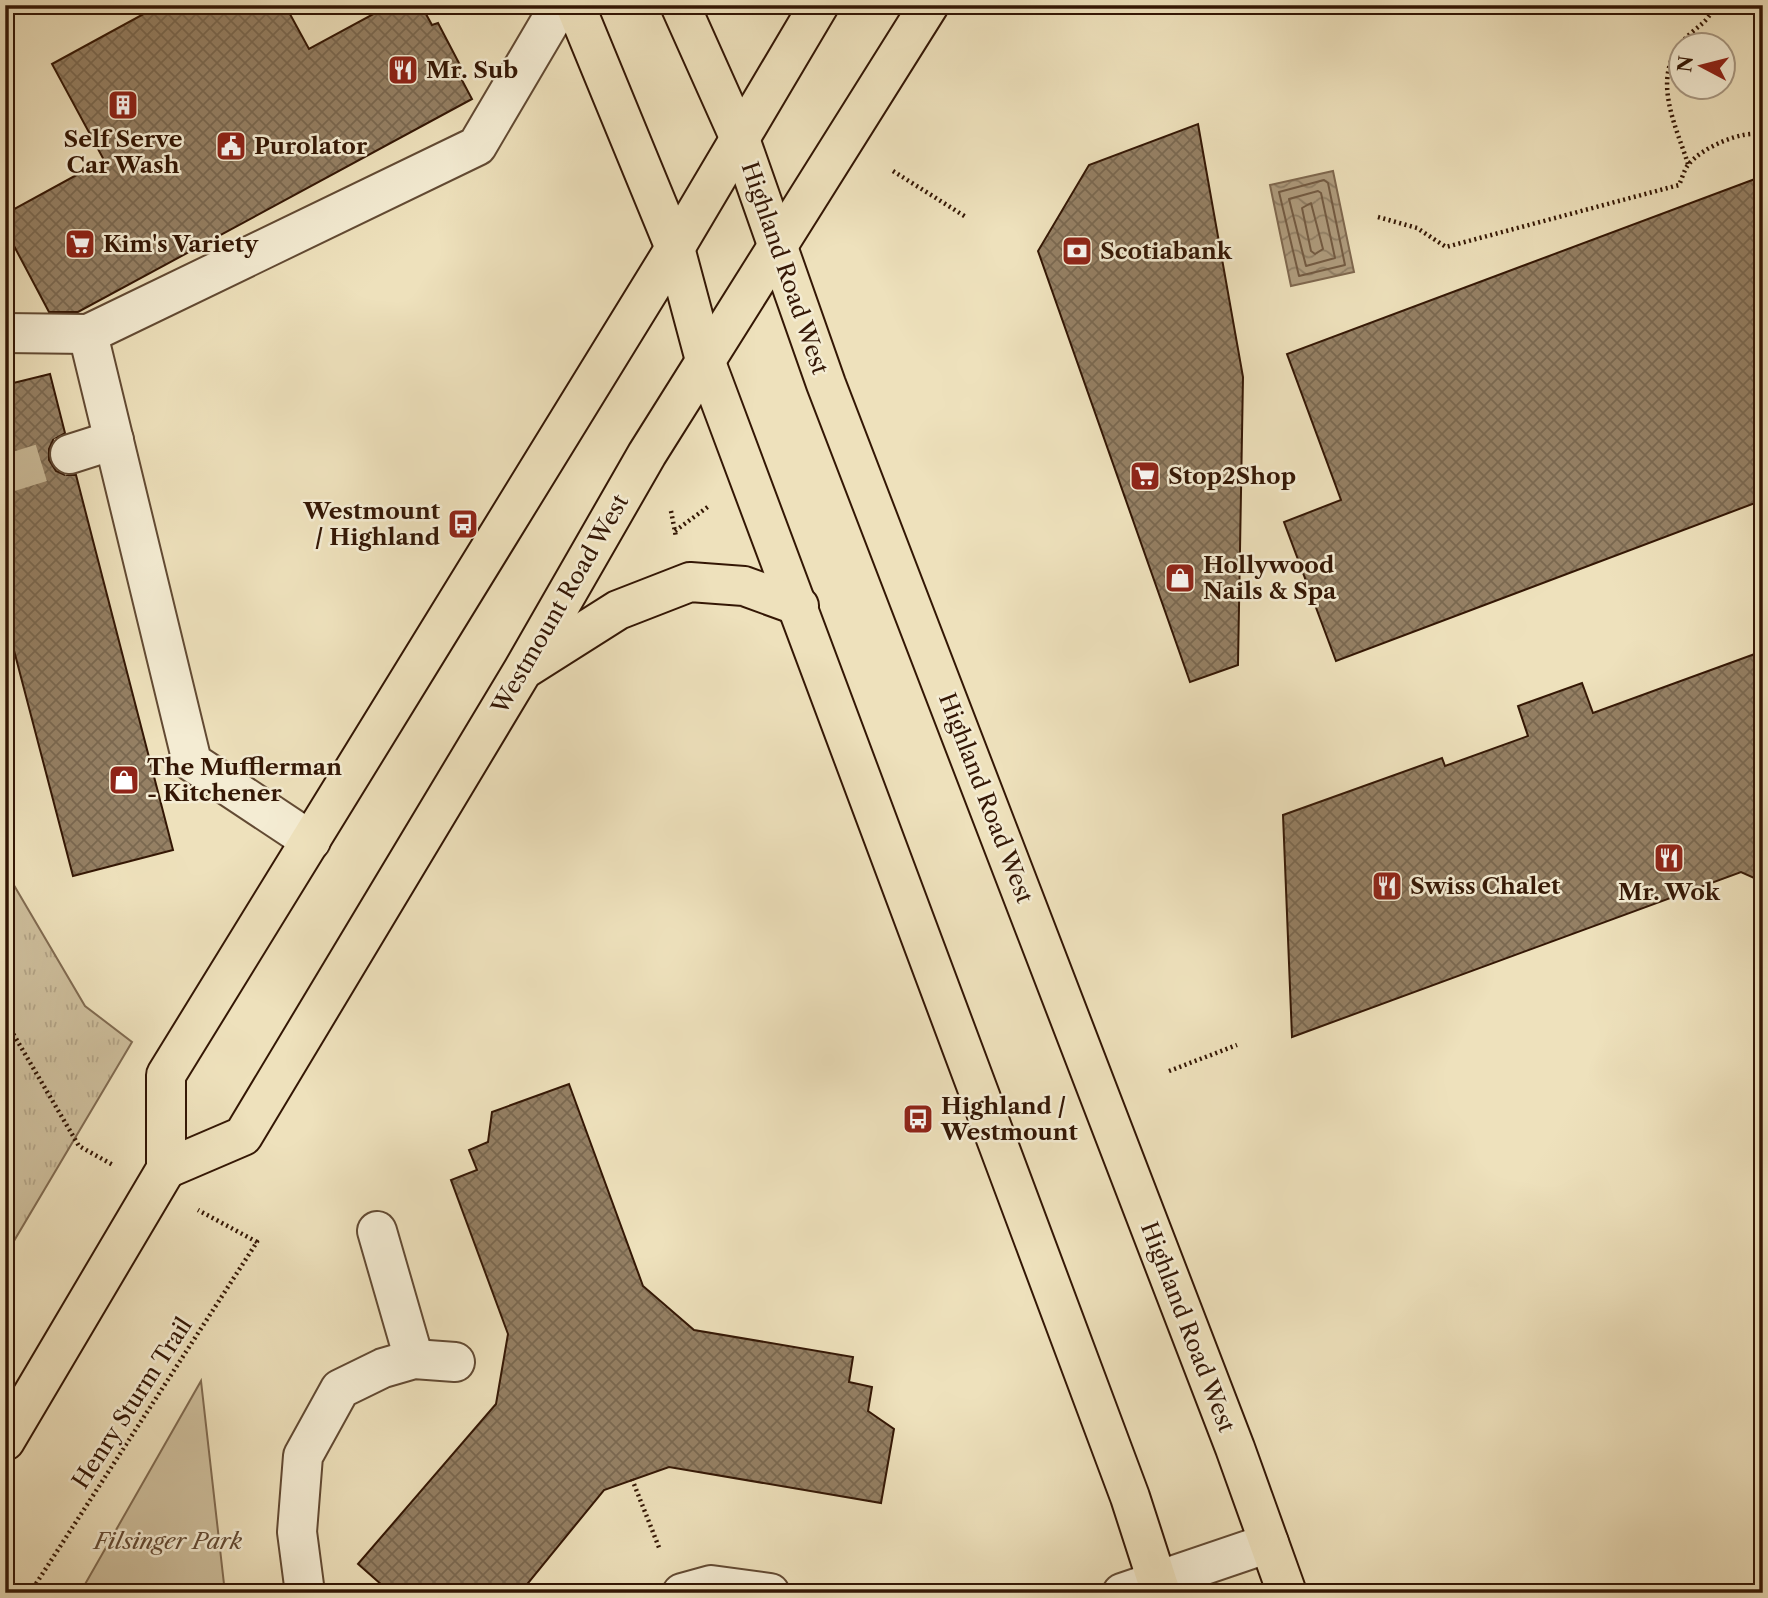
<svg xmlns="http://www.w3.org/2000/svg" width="1768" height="1598" font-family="'Libre Caslon Text',serif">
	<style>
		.grass { fill: url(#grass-tufts); stroke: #816b51; stroke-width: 2 }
		.green { fill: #cebf9d; stroke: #816b51; stroke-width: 2 }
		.water { fill: url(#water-waves); stroke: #7e674e; stroke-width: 2 }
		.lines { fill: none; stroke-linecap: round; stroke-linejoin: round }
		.shore { stroke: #725a42; stroke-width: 2 }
		.building { fill: url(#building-cross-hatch); stroke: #341705; stroke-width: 2 }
		.minor-tunnel { stroke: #c9b997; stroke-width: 38; stroke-dasharray: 38 19; stroke-linecap: butt }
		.minor-casing { stroke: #624a33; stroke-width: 42 }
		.major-casing { stroke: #341705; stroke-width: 42 }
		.path { stroke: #341705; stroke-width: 4.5; stroke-dasharray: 2 3.5; stroke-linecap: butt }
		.minor { stroke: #f4ecd3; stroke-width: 38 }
		.major { stroke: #eee1bc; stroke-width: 38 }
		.labels { text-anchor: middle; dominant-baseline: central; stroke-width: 5; stroke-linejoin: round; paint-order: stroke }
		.poi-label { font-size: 23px; font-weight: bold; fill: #341705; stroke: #f4ecd3; text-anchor: start }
		.street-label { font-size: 23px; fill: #341705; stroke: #f4ecd3 }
		.park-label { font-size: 23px; font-style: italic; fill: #624933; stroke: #f4ecd3 }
	</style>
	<defs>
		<pattern id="grass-tufts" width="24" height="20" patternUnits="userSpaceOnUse" patternTransform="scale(1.75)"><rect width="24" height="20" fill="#cebf9d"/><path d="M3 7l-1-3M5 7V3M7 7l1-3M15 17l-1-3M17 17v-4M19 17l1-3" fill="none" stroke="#b2a386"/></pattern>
		<pattern id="water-waves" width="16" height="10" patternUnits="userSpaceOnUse" patternTransform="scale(1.75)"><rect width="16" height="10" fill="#af9c7e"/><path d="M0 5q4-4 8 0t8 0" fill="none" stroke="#8f7e65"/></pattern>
		<pattern id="building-cross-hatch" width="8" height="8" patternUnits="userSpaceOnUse" patternTransform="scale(1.75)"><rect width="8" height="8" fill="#958064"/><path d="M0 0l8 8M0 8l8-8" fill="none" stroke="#7a6850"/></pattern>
	</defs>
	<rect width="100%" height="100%" fill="#eee1bc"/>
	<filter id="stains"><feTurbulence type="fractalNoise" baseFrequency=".00286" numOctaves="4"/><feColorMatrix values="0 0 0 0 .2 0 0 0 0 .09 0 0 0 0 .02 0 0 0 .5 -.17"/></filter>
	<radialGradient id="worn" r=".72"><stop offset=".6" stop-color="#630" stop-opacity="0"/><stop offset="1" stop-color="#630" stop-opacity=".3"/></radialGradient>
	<!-- grass -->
	<path class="grass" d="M5 870 85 1006 132 1042 5 1256Z"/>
	<!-- green -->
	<path class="green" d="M201 1381 225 1593H80Z"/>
	<!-- water -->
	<path class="water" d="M1333 171 1354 272 1291 286 1270 185Z"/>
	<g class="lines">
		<!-- shore -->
		<g class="shore">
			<path d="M1324 180 1328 183 1345 265 1299 276 1279 192Z"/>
			<path d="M1318 191 1321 193 1335 258 1306 266 1289 199Z"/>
			<path d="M1311 203 1323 249 1315 254 1311 251 1302 208Z"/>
		</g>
	</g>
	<!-- building -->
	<g class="building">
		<path d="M160 5H285L309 49 390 5H421L432 25 438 23 460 65 455 67 472 99 78 312H49L5 229V214L104 160 52 64Z"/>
		<path d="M1198 124 1243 377 1238 665 1190 682 1038 251 1089 165Z"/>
		<path d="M1763 176V500L1336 661 1284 522 1341 500 1287 354Z"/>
		<path d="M50 374 65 433 53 440 49 449V460L56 471 65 475H76L173 850 73 876 5 616V385Z"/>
		<path d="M1763 651V882L1741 872 1292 1037 1283 815 1442 758 1445 766 1528 736 1518 706 1582 683 1593 713Z"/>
		<path d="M569 1084 643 1286 694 1330 853 1357 849 1382 872 1387 868 1411 894 1429 881 1503 669 1467 604 1490 520 1593H391L358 1564 496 1404 508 1334 451 1180 477 1170 469 1150 488 1142 492 1112Z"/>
	</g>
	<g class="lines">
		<!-- minor-tunnel -->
		<path class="minor-tunnel" d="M5 474 70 454"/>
		<!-- minor casing -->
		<g class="minor-casing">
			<g id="minor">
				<path d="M5 333 88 334"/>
				<path d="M70 454 114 440"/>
				<path d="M311 841 192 762 88 334 477 146 560 5"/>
				<path d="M377 1231 414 1359"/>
				<path d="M305 1593 297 1532 303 1456 340 1389 383 1368 414 1359 455 1362"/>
				<path d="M682 1593 711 1585 770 1593"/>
				<path d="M1122 1593 1269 1543"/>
			</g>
		</g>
		<!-- major casing -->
		<g class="major-casing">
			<g id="major">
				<path d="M575 5 675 248 705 360 1130 1497 1161 1593"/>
				<path d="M680 5 740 139 826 384 1235 1448 1287 1593"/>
				<path d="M528 667 618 610 690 582 744 586 799 606"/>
				<path d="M166 1169 243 1136 523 670 647 454 929 5"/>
				<path d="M5 1441 166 1169V1075L675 248 819 5"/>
			</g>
		</g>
		<!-- path -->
		<g class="path">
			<path d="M1688 164C1675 123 1651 78 1683 41 1697 25 1704 27 1716 5"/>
			<path d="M893 171 966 217"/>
			<path d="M1378 217 1417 228 1446 247 1679 185C1682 179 1684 170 1688 165 1701 148 1743 129 1763 135"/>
			<path d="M671 511 676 537"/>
			<path d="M675 531 709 506"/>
			<path d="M5 1020 79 1146 113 1165"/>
			<path d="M1169 1071 1237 1045"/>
			<path d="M632 1479 660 1550"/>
			<path d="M30 1593 257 1242 198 1210"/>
		</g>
		<!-- minor -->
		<use href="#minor" class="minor"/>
		<!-- major -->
		<use href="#major" class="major"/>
	</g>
	<!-- icons -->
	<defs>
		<g id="restaurant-square" transform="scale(1.575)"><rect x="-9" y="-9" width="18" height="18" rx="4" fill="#8f2418" stroke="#f4ecd3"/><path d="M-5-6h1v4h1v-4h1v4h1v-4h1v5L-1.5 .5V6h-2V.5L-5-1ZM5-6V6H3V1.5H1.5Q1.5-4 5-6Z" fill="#fff"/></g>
		<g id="building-square" transform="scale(1.575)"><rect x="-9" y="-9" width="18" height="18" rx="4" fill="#8f2418" stroke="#f4ecd3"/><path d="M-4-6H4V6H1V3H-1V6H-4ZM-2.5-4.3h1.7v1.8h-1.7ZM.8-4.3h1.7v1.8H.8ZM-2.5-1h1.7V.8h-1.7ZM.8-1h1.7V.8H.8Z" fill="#fff"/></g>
		<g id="civic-square" transform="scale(1.575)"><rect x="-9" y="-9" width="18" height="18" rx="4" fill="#8f2418" stroke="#f4ecd3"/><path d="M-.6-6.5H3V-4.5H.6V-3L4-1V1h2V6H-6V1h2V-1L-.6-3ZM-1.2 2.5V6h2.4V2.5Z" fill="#fff"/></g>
		<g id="supermarket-square" transform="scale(1.575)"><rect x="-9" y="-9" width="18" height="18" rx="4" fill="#8f2418" stroke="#f4ecd3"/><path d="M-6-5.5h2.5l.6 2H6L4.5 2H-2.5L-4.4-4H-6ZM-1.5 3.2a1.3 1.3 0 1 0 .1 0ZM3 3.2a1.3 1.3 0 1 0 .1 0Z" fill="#fff"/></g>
		<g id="bank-square" transform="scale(1.575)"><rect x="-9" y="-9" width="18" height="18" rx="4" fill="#8f2418" stroke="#f4ecd3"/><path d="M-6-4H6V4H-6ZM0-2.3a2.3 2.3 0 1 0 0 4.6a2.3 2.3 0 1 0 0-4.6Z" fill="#fff"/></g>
		<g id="bus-square" transform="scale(1.575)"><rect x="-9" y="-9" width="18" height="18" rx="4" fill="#8f2418" stroke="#f4ecd3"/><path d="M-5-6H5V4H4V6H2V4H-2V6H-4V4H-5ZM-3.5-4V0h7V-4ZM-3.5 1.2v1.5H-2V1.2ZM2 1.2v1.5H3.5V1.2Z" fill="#fff"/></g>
		<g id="shop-square" transform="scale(1.575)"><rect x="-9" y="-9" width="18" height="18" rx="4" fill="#8f2418" stroke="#f4ecd3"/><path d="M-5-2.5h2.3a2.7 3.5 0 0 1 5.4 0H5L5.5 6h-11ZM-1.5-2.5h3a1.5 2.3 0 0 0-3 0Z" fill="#fff"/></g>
	</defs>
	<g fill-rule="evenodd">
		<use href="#restaurant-square" x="403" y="70"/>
		<use href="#building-square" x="123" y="105"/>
		<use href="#civic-square" x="231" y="146"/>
		<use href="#supermarket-square" x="80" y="244"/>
		<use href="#bank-square" x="1077" y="251"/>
		<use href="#supermarket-square" x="1145" y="476"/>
		<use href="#bus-square" x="463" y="524"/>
		<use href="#shop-square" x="1180" y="578"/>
		<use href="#shop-square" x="124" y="780"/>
		<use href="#restaurant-square" x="1669" y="858"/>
		<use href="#restaurant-square" x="1387" y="886"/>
		<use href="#bus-square" x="918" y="1119"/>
	</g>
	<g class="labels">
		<!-- poi labels -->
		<g class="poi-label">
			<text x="426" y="70">Mr. Sub</text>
			<text x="123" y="139" text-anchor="middle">Self Serve<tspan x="123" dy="26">Car Wash</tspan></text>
			<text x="254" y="146">Purolator</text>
			<text x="103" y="244">Kim's Variety</text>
			<text x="1100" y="251">Scotiabank</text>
			<text x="1168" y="476">Stop2Shop</text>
			<text x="440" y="511" text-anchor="end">Westmount<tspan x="440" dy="26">/ Highland</tspan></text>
			<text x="1203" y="565">Hollywood<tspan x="1203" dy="26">Nails &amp; Spa</tspan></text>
			<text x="147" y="767">The Mufflerman<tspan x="147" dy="26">- Kitchener</tspan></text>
			<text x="1410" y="886">Swiss Chalet</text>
			<text x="1669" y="892" text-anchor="middle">Mr. Wok</text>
			<text x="941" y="1106">Highland /<tspan x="941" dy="26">Westmount</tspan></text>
		</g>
		<!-- street labels -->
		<g class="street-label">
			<text transform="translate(785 268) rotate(71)">Highland Road West</text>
			<text transform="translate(560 604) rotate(-60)">Westmount Road West</text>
			<text transform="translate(986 798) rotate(69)">Highland Road West</text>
			<text transform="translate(1188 1327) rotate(69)">Highland Road West</text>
			<text transform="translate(132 1403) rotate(-57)">Henry Sturm Trail</text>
		</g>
		<!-- park labels -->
		<g class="park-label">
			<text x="168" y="1541">Filsinger Park</text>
		</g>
	</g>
	<!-- margin -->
	<rect width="1768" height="1598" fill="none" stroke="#eee1bc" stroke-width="28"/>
	<rect x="7" y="7" width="1754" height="1584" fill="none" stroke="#341705" stroke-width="3.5"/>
	<rect x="14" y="14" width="1740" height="1570" fill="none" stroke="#341705" stroke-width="2"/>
	<!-- north arrow -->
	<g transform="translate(1702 66) rotate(277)"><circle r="33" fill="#f4ecd3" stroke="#a79781" stroke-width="2"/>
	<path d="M0-5L12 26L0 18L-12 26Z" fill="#8f2418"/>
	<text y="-10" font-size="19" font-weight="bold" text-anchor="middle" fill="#341705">N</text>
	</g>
	<rect width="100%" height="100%" filter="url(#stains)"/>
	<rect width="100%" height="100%" fill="url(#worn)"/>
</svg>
